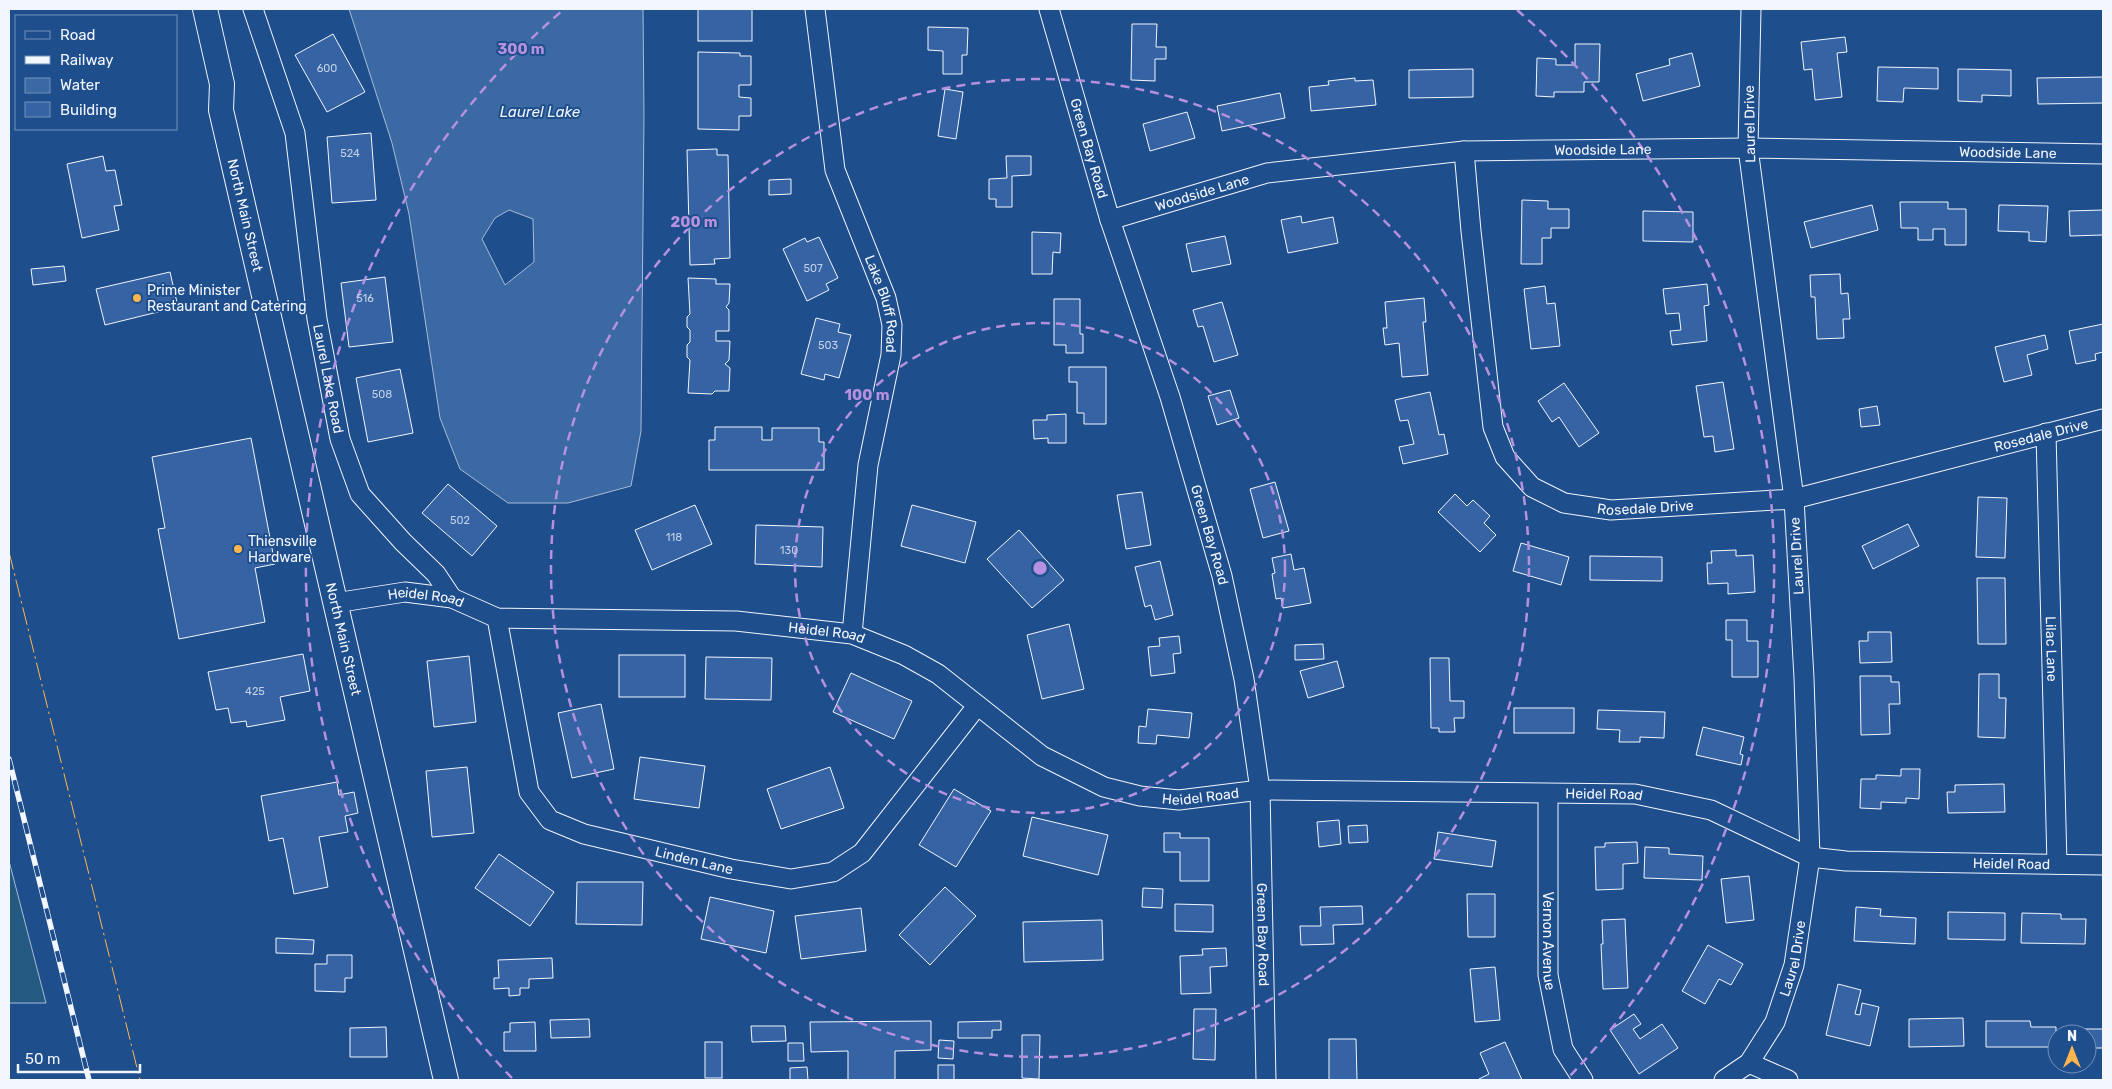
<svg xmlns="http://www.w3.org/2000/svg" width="2112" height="1089" font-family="Rubik,sans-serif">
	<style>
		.green { fill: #245a82; stroke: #a8bbd7 }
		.water { fill: #3b69a3; stroke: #a8bbd7; fill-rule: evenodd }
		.building { fill: #3563a3; stroke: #f2f6ff }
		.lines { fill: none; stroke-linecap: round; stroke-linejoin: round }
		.minor-casing { stroke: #f2f6ff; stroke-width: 21 }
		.major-casing { stroke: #f2f6ff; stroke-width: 26 }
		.minor { stroke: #1f4e8c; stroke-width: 19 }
		.major { stroke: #1f4e8c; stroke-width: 24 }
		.rail-casing { stroke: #f2f6ff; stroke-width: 5.5 }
		.rail { stroke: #1f4e8c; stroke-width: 4; stroke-dasharray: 11; stroke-linecap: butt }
		.power { stroke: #ffb74d; stroke-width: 1; stroke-dasharray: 18 4 2.5 4; stroke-linecap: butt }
		.ring { fill: none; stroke: #b691df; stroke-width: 2.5; stroke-dasharray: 9 6 }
		.poi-dot { fill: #ffb74d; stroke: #1f4e8c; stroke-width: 2 }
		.labels { text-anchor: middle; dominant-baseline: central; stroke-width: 4; stroke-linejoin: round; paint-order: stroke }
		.number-label { font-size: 11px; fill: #c3d1e8 }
		.street-label { font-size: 14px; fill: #f2f6ff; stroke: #1f4e8c }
		.poi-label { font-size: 14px; fill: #f2f6ff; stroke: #1f4e8c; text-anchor: start }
		.water-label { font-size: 15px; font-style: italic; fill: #f2f6ff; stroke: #1f4e8c }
		.centre { fill: #b691df; stroke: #1f4e8c; stroke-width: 2.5 }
		.ring-label { font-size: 15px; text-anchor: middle; font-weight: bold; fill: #b691df; stroke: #1f4e8c; stroke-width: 4; stroke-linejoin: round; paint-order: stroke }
	</style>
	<rect width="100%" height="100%" fill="#1f4e8c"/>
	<!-- green -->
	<path class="green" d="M9 861 46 1003H9Z"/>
	<!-- water -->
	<path class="water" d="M349 9H643L644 115 641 431 631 486 568 503H508L460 469 440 418 409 214 392 143ZM509 210 533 219 534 262 505 285 482 239 495 218Z"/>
	<!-- building -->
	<g class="building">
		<rect x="698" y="9" width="54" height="32"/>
		<path d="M1132 24H1157L1156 47H1166V59H1155V81L1131 80Z"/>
		<path d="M928 27 968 28 967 55H962V74H943V51L928 50Z"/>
		<path d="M333 34 365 92 327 112 295 55Z"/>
		<path d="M1845 37 1847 52 1837 53 1842 97 1815 100 1812 69 1804 70 1801 42Z"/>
		<path d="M1575 44H1600L1599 82H1584V92H1554V97L1536 96 1537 58 1556 59V65H1575Z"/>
		<path d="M698 52 740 53V56H751V85H739V97L751 98V116H739V130L698 129Z"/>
		<path d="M1692 53 1700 86 1643 101 1636 74 1670 65 1669 59Z"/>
		<path d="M1878 67 1938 68V89L1904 88 1903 102 1877 101Z"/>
		<path d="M1473 69V97L1409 98V70Z"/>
		<path d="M1958 69 2011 70V96L1982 95V102L1958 101Z"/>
		<path d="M2103 77V103L2038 104 2037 78Z"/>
		<path d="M1355 78V81L1373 80 1376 105 1311 111 1309 87 1329 85 1328 81Z"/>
		<path d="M945 89 963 92 956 139 938 136Z"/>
		<path d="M1280 93 1285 118 1222 131 1217 106Z"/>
		<path d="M1187 112 1195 138 1150 151 1143 124Z"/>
		<path d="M371 133 376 200 332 203 327 137Z"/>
		<path d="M717 149V155H728L730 258 714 259 715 264 690 265 687 150Z"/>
		<path d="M103 156 106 171 115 170 122 205 114 206 119 230 82 238 67 164Z"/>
		<path d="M1006 156H1031V175L1012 176V207H996V199H989V179L1007 178Z"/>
		<path d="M791 179V194L769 195V180Z"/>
		<path d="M1522 200 1548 201V209H1569V228H1551V238H1542V264H1521Z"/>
		<path d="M1900 202H1948V209H1966V245H1945V229H1933V240H1918V228H1901Z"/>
		<path d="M1872 205 1878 230 1811 248 1804 222Z"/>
		<path d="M1999 205 2048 206 2046 242 2029 241V232L1998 231Z"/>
		<path d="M2103 210V235L2070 236 2069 211Z"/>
		<path d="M1643 211 1693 212V242L1643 241Z"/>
		<path d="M1301 216 1302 223 1333 217 1338 243 1288 253 1281 220Z"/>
		<path d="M1032 232 1061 233 1060 253 1053 252 1052 274H1032Z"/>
		<path d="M1225 236 1231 264 1192 272 1186 244Z"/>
		<path d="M819 237 838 278 826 284 829 290 807 301 783 249 805 238 807 242Z"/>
		<path d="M64 266 66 281 33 285 31 269Z"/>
		<path d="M170 272 178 307 105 325 96 289Z"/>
		<path d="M1840 274 1841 294 1848 293 1850 319H1843L1844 338 1817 339 1815 297H1811L1810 275Z"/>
		<path d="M385 277 393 342 349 347 341 283Z"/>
		<path d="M688 278 716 279V284H730L729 303 726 307 729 310V331H716V341H730L729 360 725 364 730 368 729 391H715L712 394 688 393 690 360 687 357V345L690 342V330L687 327V317L690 314Z"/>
		<path d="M1707 284 1709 305 1704 306 1707 341 1672 345 1670 331 1681 330 1679 313 1666 314 1663 289Z"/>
		<path d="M1545 286 1547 304 1555 303 1560 346 1531 349 1524 289Z"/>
		<path d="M1424 298 1426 322H1423L1428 375 1402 377 1399 343 1385 345 1383 328H1387L1385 302Z"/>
		<path d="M1054 299H1080V334H1083V353H1066V345H1054Z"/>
		<path d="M1222 302 1238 355 1214 362 1203 326 1198 327 1193 310Z"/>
		<path d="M816 318 840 324 838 332 851 335 839 378 825 374 824 380 801 374Z"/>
		<path d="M2103 324V352L2095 354 2096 360 2076 364 2069 331Z"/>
		<path d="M2045 335 2048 349 2027 355 2032 375 2004 382 1995 347Z"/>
		<path d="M1069 367H1106V424H1084V413H1077V382H1069Z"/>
		<path d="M400 369 413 433 368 442 356 378Z"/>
		<path d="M1723 382 1734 449 1715 452 1713 436 1704 437 1696 386Z"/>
		<path d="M1564 383 1599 433 1579 447 1559 417 1552 422 1538 401Z"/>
		<path d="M1230 390 1239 418 1217 425 1208 396Z"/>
		<path d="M1430 392 1439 435 1444 434 1448 454 1403 464 1399 447 1414 444 1408 420 1400 421 1395 400Z"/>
		<path d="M1877 406 1880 425 1861 427 1859 409Z"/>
		<path d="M1066 414V443H1048V438L1034 439 1033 420H1047V415Z"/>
		<path d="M715 427H762V440H772V428H819V442H824V470H709V440H715Z"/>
		<path d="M251 438 275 564 255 568 265 622 179 639 158 529 165 528 152 457Z"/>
		<path d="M1275 482 1289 531 1263 538 1250 489Z"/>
		<path d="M448 484 497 526 472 556 422 513Z"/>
		<path d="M1142 492 1151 545 1126 549 1117 495Z"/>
		<path d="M1455 494 1467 506 1473 500 1490 516 1484 523 1496 535 1480 552 1438 512Z"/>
		<path d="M1978 497 2007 498 2005 558 1976 557Z"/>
		<path d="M695 505 712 544 652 570 635 530Z"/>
		<path d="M912 505 976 522 965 563 901 546Z"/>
		<path d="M1908 524 1919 546 1873 569 1862 546Z"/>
		<path d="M756 525 823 527 822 567 755 564Z"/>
		<path d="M1019 530 1064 580 1032 608 987 559Z"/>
		<path d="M1521 543 1569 557 1561 585 1513 571Z"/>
		<path d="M1736 550V556L1753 555 1755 592 1728 594V583L1708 584 1707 563H1712L1711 551Z"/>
		<path d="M1291 554 1294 570 1304 568 1311 603 1283 608 1281 598 1276 599 1272 574 1275 573 1272 558Z"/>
		<path d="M1590 556 1662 557V581L1590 580Z"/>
		<path d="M1160 561 1173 615 1155 620 1151 605 1145 607 1135 567Z"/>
		<path d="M1977 578H2005L2006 644H1978Z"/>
		<path d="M1726 620H1747V641H1758V677H1732V640H1726Z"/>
		<path d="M1069 624 1084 689 1042 699 1027 635Z"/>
		<path d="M1868 632H1891L1892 662 1860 663 1859 641H1868Z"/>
		<path d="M1179 636 1181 653 1173 654 1175 673 1151 676 1148 647 1160 646 1159 638Z"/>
		<path d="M1323 644 1324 659 1295 660V645Z"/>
		<path d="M303 654 310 691 280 697 285 720 247 727 246 721 231 723 228 708 216 710 208 672Z"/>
		<rect x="619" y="655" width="66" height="42"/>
		<path d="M469 656 476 722 434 727 427 661Z"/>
		<path d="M706 657 772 658 771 700 705 699Z"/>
		<path d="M1430 658H1449L1450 701H1464V718H1454L1455 732H1439V728H1431Z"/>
		<path d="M1337 661 1344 687 1308 698 1300 671Z"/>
		<path d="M851 673 912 701 894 739 833 712Z"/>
		<path d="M1979 674H1999V698H2006L2005 738 1978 737Z"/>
		<path d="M1860 676H1891V682H1899L1900 704H1889L1890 734 1861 735Z"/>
		<path d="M601 704 614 769 572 778 558 713Z"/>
		<rect x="1514" y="708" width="60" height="25"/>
		<path d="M1148 709 1192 713 1189 738 1157 735 1156 744 1138 743 1139 726 1146 727Z"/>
		<path d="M1598 710 1665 712 1664 738 1640 737V742H1619L1620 730 1597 729Z"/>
		<path d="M1703 727 1744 737 1740 754 1743 755 1741 765 1696 755Z"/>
		<path d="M640 757 705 766 699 808 634 799Z"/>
		<path d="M467 767 474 833 432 837 426 771Z"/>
		<path d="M830 767 844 808 781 829 767 789Z"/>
		<path d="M1901 769H1920L1919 799 1906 798V803L1881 802V809L1860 808 1861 779H1876V775L1901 776Z"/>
		<path d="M337 782 339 795 354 792 358 813 345 816 348 832 319 837 328 887 294 894 283 838 269 841 261 796Z"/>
		<path d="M2004 784 2005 812 1948 813 1947 792H1955V785Z"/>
		<path d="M954 789 991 811 956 867 919 845Z"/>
		<path d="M1032 817 1108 835 1098 875 1023 856Z"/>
		<path d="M1339 820 1341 844 1319 847 1317 822Z"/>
		<path d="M1367 825 1368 842 1349 843 1348 826Z"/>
		<path d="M1438 832 1496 841 1492 867 1434 859Z"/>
		<path d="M1164 833H1180V838H1209V881H1180V852H1164Z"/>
		<path d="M1637 842 1638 863 1623 864V889L1596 890 1595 847H1605V843Z"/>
		<path d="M1645 847 1669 848V854L1703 856 1702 880 1644 878Z"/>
		<path d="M499 854 554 892 530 926 475 888Z"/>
		<path d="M1749 876 1754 920 1726 923 1721 879Z"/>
		<path d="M577 882H643L642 925 576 924Z"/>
		<path d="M945 887 976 916 930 965 899 935Z"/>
		<path d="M1143 888 1163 889 1162 908 1142 907Z"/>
		<path d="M1467 894H1495V937H1468Z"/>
		<path d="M710 897 774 911 766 953 701 939Z"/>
		<path d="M1175 904 1213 905V932L1175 931Z"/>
		<path d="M1362 906 1363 924 1333 925 1334 944 1301 945 1300 926H1321L1320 907Z"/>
		<path d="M1856 907 1881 909 1880 916 1916 918 1915 944 1854 941Z"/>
		<path d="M861 908 866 951 801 959 795 916Z"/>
		<path d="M1948 912 2005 913V940L1948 939Z"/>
		<path d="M2022 913 2061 914V919H2086L2085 944 2021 943Z"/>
		<path d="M1625 919 1628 988 1603 989 1601 944H1603L1602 920Z"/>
		<path d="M1102 920 1103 960 1024 962 1023 922Z"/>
		<path d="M276 938 314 940 313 954 276 953Z"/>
		<path d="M1708 945 1743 964 1731 985 1719 979 1705 1004 1682 991Z"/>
		<path d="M1226 948 1227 966 1210 967 1211 993 1181 994 1180 956 1203 955 1202 949Z"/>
		<path d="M327 955H352V978H345V992L315 991V964H327Z"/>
		<path d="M552 958 553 978 529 979V988H520V995L509 996V988L494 989V978H499L498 960Z"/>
		<path d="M1495 967 1500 1020 1475 1022 1470 969Z"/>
		<path d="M1838 984 1861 990 1855 1014 1860 1015 1862 1003 1879 1007 1870 1046 1826 1035Z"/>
		<path d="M1194 1009H1216L1215 1060 1193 1059Z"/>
		<path d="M1634 1014 1641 1024 1633 1029 1640 1039 1662 1024 1678 1048 1639 1074 1610 1030Z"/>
		<path d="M1963 1018 1964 1046 1909 1047V1019Z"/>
		<path d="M589 1019 590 1037 551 1038 550 1020Z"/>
		<path d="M931 1021V1050L895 1051V1080H848V1051L811 1052 810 1022Z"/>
		<path d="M1001 1021V1030H992V1038H958V1022Z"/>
		<path d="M1986 1021H2030L2031 1027H2056V1047H1986Z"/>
		<path d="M535 1022 536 1051H504V1032H510V1023Z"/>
		<path d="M751 1026H785L786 1041 752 1042Z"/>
		<path d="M386 1027 387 1057H350V1028Z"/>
		<path d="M2072 1029H2103V1048H2087V1034H2072Z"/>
		<path d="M1022 1035H1040L1039 1079 1022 1078Z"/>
		<path d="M1329 1039H1356L1357 1080H1329Z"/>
		<path d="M939 1040 954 1041 953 1059 938 1058Z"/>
		<rect x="705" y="1042" width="17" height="36"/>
		<path d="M1505 1042 1522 1080H1480L1479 1079 1489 1074 1480 1053Z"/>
		<path d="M788 1043H803L804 1061H788Z"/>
		<rect x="938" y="1065" width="16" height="15"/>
		<path d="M807 1067 808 1080H790V1068Z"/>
	</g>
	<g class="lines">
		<!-- minor casing -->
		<g class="minor-casing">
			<g id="minor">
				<path id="s1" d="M253 9 295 133 317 319 340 439 360 494 403 542 436 574 452 598"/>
				<path id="s2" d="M815 9 835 170 886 298 892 325 891 355 868 465 852 634"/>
				<path id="s3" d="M1049 9 1110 220 1170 397 1222 576 1244 679 1260 790 1266 1080"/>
				<path id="s4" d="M1464 151 1471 231 1493 427 1505 457 1532 487 1564 503 1611 510 1794 499 2103 419"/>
				<path id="s5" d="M1110 220 1267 173 1464 151 1748 148 2103 154"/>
				<path id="s6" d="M2046 433 2057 864"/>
				<path id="s7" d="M335 603 405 592 452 598 497 618 736 621 852 634 904 655 938 674 1042 756 1104 787 1140 796 1179 800 1260 790 1635 794 1711 810 1810 857 1846 861 2103 865"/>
				<path id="s8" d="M497 618 529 792 550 820 584 834 731 869 791 879 833 872 862 853 977 706"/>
				<path id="s9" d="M1548 795V975L1563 1049 1583 1080"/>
				<path d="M1749 1063 1788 1080"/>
				<path id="s10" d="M1724 1080 1749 1063 1775 1022 1794 965 1810 857 1804 678 1794 499 1748 148 1751 9"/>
			</g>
		</g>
		<!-- major casing -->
		<g class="major-casing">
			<g id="major">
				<path id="s11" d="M205 9 222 84 221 110 446 1080"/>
			</g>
		</g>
		<!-- minor -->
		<use href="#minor" class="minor"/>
		<!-- major -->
		<use href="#major" class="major"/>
		<!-- rail casing -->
		<g class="rail-casing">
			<path id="rail" d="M9 759 89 1080"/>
		</g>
		<!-- rail -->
		<use href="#rail" class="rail"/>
		<!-- power -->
		<path class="power" d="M9 552 140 1080"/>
	</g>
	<!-- distance rings -->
	<g class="ring">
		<circle cx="1040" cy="568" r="245"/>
		<circle cx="1040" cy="568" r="489"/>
		<path d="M512 1078A734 734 0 0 1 563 10M1517 10A734 734 0 0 1 1568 1078"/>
	</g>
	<!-- markers -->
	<g class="poi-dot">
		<circle cx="137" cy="298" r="5"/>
		<circle cx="238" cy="549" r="5"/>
	</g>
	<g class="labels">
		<!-- number labels -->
		<g class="number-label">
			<text x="327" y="68">600</text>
			<text x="350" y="153">524</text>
			<text x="813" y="268">507</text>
			<text x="365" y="298">516</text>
			<text x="828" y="345">503</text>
			<text x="382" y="394">508</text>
			<text x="460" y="520">502</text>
			<text x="674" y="537">118</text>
			<text x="789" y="550">130</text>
			<text x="255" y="691">425</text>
		</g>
		<!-- street labels -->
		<g class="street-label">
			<text transform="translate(1750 124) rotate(-91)">Laurel Drive</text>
			<text stroke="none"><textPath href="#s3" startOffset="145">Green Bay Road</textPath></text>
			<text stroke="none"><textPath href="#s5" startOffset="501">Woodside Lane</textPath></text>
			<text stroke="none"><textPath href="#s5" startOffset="906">Woodside Lane</textPath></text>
			<text stroke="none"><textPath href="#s5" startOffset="96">Woodside Lane</textPath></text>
			<text stroke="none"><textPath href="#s11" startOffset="211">North Main Street</textPath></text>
			<text stroke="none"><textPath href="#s2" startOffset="305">Lake Bluff Road</textPath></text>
			<text stroke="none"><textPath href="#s1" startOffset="379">Laurel Lake Road</textPath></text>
			<text stroke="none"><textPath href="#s4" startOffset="872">Rosedale Drive</textPath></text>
			<text stroke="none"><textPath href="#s4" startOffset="468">Rosedale Drive</textPath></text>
			<text stroke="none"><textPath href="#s3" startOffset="550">Green Bay Road</textPath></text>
			<text transform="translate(1797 556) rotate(-93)">Laurel Drive</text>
			<text stroke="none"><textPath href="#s7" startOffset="92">Heidel Road</textPath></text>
			<text stroke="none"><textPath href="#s7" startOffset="498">Heidel Road</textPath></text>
			<text stroke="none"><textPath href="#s11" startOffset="646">North Main Street</textPath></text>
			<text stroke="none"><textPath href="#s6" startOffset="216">Lilac Lane</textPath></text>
			<text stroke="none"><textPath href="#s7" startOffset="918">Heidel Road</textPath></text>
			<text stroke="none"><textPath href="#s7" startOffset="1322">Heidel Road</textPath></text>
			<text stroke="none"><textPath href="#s8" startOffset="362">Linden Lane</textPath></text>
			<text stroke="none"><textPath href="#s7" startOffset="1742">Heidel Road</textPath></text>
			<text stroke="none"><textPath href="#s3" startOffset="955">Green Bay Road</textPath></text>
			<text stroke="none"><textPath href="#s9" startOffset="146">Vernon Avenue</textPath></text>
			<text stroke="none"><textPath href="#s10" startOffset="145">Laurel Drive</textPath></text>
		</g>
		<!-- poi labels -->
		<g class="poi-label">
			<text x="147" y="290">Prime Minister<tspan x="147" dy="16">Restaurant and Catering</tspan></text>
			<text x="248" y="541">Thiensville<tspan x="248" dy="16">Hardware</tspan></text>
		</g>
		<!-- water labels -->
		<g class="water-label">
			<text x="540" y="112">Laurel Lake</text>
		</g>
	</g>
	<circle cx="1040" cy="568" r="8" class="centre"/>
	<g class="ring-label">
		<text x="521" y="54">300 m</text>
		<text x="694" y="227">200 m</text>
		<text x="867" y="400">100 m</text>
	</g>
	<!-- border -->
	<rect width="2112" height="1089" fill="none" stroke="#f2f6ff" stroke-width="20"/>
	<!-- legend -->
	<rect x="15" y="15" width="162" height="115" fill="#1f4e8c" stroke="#7391ba"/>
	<rect x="25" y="31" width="25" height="8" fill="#1f4e8c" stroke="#7391ba"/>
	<text x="60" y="40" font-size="15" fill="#f2f6ff">Road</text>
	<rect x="25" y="56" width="25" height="8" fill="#f2f6ff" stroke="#7391ba"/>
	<text x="60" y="65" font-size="15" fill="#f2f6ff">Railway</text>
	<rect x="25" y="78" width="25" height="15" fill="#3b69a3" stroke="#7391ba"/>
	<text x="60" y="90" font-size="15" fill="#f2f6ff">Water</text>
	<rect x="25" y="102" width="25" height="15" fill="#3563a3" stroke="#7391ba"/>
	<text x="60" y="115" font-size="15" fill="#f2f6ff">Building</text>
	<!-- north arrow -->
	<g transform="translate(2072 1049)"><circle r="24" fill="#1f4e8c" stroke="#7391ba"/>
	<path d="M0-4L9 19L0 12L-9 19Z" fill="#ffb74d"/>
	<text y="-8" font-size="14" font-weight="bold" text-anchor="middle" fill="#f2f6ff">N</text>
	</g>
	<!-- scale -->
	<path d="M18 1064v8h122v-8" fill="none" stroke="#f2f6ff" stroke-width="2.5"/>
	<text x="25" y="1064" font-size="15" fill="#f2f6ff" stroke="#1f4e8c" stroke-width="4" paint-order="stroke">50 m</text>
</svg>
